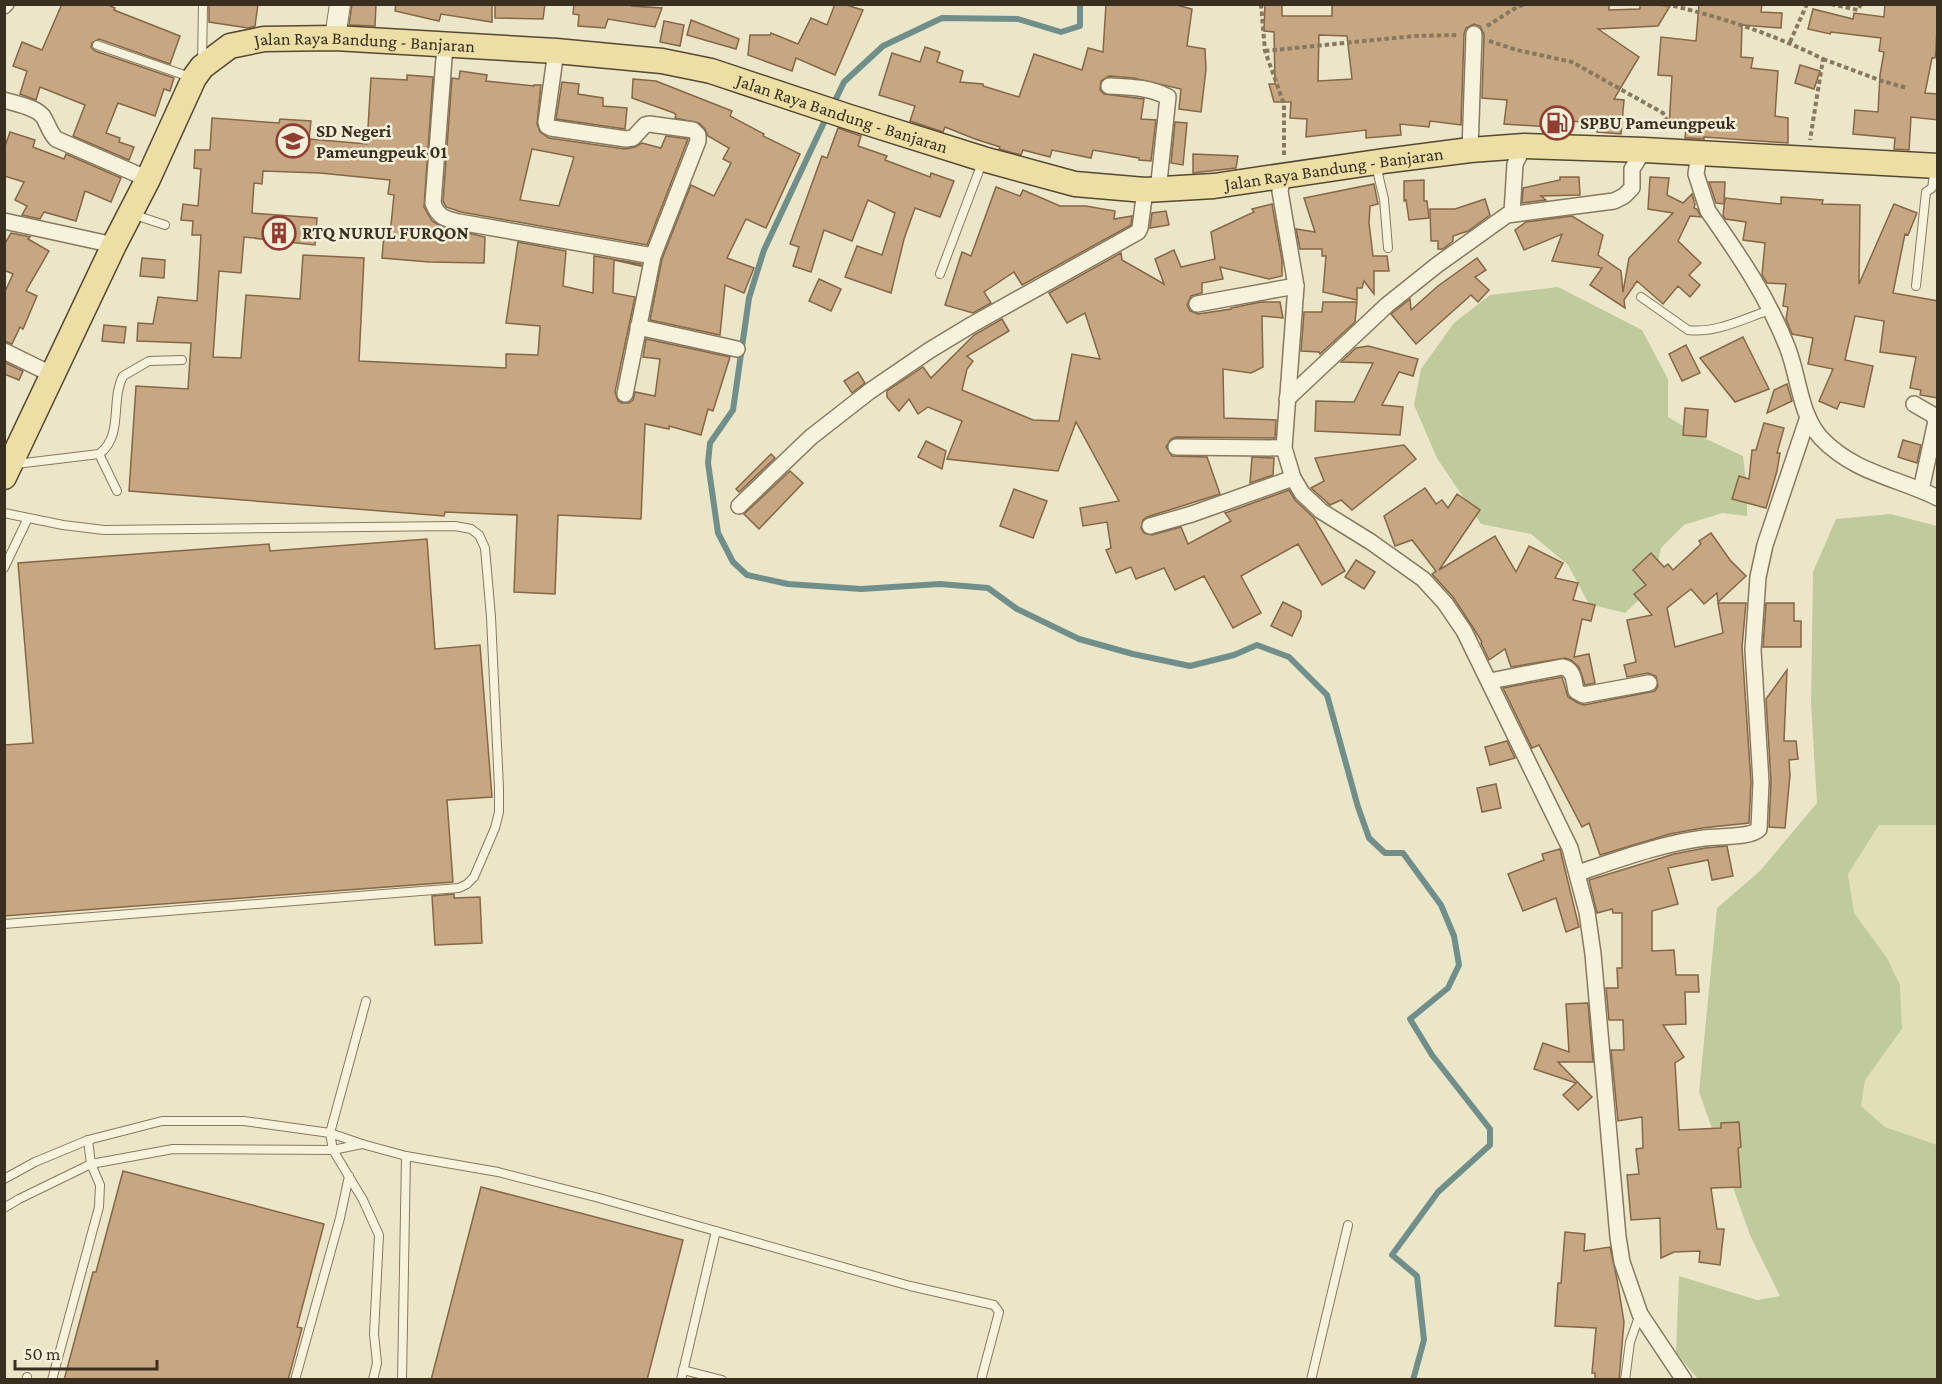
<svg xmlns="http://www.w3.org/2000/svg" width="1942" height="1384" font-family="'Crimson Pro',serif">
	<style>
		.farmland { fill: #e1dfb7 }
		.green { fill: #bfca9d }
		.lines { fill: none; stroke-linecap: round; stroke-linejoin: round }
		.stream { stroke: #708f8b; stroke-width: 6 }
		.building { fill: #c7a781; stroke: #856646; stroke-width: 1.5; fill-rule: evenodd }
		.service-casing { stroke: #87795f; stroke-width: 10 }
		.minor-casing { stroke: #87795f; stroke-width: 18 }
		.tertiary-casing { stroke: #87795f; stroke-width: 22 }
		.primary-casing { stroke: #554732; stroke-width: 27 }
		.path { stroke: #87795f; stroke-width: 4; stroke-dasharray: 4.5 3; stroke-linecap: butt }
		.service { stroke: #f7f2dc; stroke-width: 8 }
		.minor { stroke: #f7f2dc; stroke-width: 15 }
		.tertiary { stroke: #f7f2dc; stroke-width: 20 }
		.primary { stroke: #ecdea4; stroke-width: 24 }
		.labels { text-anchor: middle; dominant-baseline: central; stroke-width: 5; stroke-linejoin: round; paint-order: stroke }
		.street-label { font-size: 18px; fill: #392f21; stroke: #f4efd8 }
		.poi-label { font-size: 18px; font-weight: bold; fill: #392f21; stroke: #f4efd8; text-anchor: start }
	</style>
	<rect width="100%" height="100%" fill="#ece6c9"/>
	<!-- farmland -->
	<path class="farmland" d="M1915 824 1937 825V1145L1885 1127 1861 1106 1865 1080 1902 1029 1900 986 1887 958 1854 913 1848 874 1879 825Z"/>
	<!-- green -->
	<g class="green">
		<path d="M1558 287 1642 330 1668 379V417L1704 438 1743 456 1747 489V516L1722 513 1684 525 1661 548 1652 587 1625 613 1589 604 1568 565 1531 534 1481 524 1437 458 1414 405 1421 369 1454 323 1490 295Z"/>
		<path d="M1890 514 1937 526V825H1879L1848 874 1854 913 1887 958 1900 985 1902 1029 1865 1080 1861 1106 1885 1127 1937 1145V1379H1698L1676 1353 1679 1276 1757 1300 1780 1296 1750 1235 1699 1092 1717 908 1760 871 1817 803 1811 703 1813 572 1836 519Z"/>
	</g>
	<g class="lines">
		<!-- stream -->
		<g class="stream">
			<path d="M832 107 844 82 883 46 942 18 1018 19 1061 32 1080 26V4"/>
			<path d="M827 116 764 250 749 298 733 410 710 443 708 463 718 533 733 562 747 575 788 584 861 589 940 584 988 588 1017 609 1079 639 1133 654 1190 666 1234 655 1257 645 1289 657 1327 695 1358 807 1369 838 1385 853H1403L1441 905 1454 936 1459 965 1448 988 1410 1019 1432 1055 1490 1129V1145L1438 1192 1392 1255 1417 1276 1424 1340 1413 1380"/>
		</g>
	</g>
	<!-- building -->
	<g class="building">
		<path d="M62 4H106L115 8 114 10 180 36 170 64 99 39 92 43 91 47 95 51 174 78 170 91 164 89 155 116 118 103 106 133 120 138 119 142 134 147 129 160 73 136 85 105 40 87 36 100 20 94 27 71 13 66 22 42 42 50Z"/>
		<path d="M209 4H258L255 26 248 28 209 22Z"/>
		<path d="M352 4H376L375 26 349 25Z"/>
		<path d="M396 4H492V22L441 14 439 21 395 11Z"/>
		<path d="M495 4H545L543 19 495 18Z"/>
		<path d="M574 4H633L632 6 662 8 655 27 608 19 605 28 578 26 579 15 573 14Z"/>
		<path d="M835 4H843L863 10 835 75 796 58 792 71 748 55 750 35H770L771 33 798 44 811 18 827 25Z"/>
		<path d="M1106 4H1173L1192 9 1187 46 1205 49 1206 69 1201 112 1179 109 1181 89 1133 78 1109 76 1101 81 1100 90 1104 94 1144 99 1141 119 1156 120 1151 161 1139 160V158L1093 150 1091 158 1052 150 1050 157 1023 150 1021 155 999 149 1000 147 975 139 945 127 943 132 910 121 915 106 879 95 892 53 920 62 925 47 940 52 937 62 963 71 960 82 983 84V86L1019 97 1034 54 1082 70 1088 48 1103 52Z"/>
		<path d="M1265 4H1282V16H1332V4H1609V10L1640 9V4L1670 6 1658 26 1598 29 1639 57 1614 99 1624 100 1621 134 1597 132 1598 123 1568 121 1567 128 1504 124 1507 100 1482 98 1484 34 1480 26 1474 24 1466 28 1464 34 1461 125 1430 121 1429 127 1400 124 1401 135 1366 138V130L1306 137 1307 119 1290 118 1291 102H1274L1269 84H1275L1274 32 1264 31ZM1319 35 1347 36 1352 79 1318 81Z"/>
		<path d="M1699 4H1762L1761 12 1782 13 1781 28 1742 25 1741 57 1753 58 1751 68 1778 71 1775 116 1788 118V143L1704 137V139L1689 138H1685L1686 129 1669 127 1672 76 1658 75 1661 37 1696 41Z"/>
		<path d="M1885 4H1938L1936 50 1935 58H1932L1925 93 1938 94V120L1911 117 1909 150 1894 149 1895 138 1853 134 1855 110 1878 112 1880 75 1884 52 1879 51 1881 38 1831 32 1830 34 1808 29 1813 9 1853 19 1854 13 1884 17Z"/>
		<path d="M691 20 739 39 736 49 687 35Z"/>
		<path d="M664 21 684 25 680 46 660 42Z"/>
		<path d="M1800 65 1820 71 1814 89 1795 83Z"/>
		<path d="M460 71 487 75 486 81 534 86V85H541L537 124 540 132 549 138 625 149 635 147 642 143 661 148 666 136 688 139 647 245 461 212 446 207 443 201 452 78 459 79ZM532 149 574 157 559 206 520 200Z"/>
		<path d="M407 75 433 77 424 207 432 221 442 227 485 237 484 263 429 262 382 258 384 235H390L394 195 388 194 390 180 320 173 263 171 262 184 254 183 252 213 317 218 315 245 244 237 241 273 219 271 213 357 241 358 246 295 300 299 303 255 364 258 359 361 506 368V354L538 355 540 326 506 323 518 242 566 251 563 286 593 293 594 256 641 264V266L614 260 613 293 635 297 615 392 618 401 622 403H629L633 400 635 392 655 396 660 359 643 357 646 339 730 357 713 411 708 409 701 435 669 426V429L645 424 641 519 558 515 555 594 514 592 517 515 445 512 444 516 129 491 136 386 188 389 191 343 137 341 138 323 153 324 158 297 197 301 201 235H192L193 221 181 220 183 204 198 206 201 169 194 168 195 150H210L212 118 279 123 280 119 311 121 309 139 367 144 371 78 407 80Z"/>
		<path d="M633 79 656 81 732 111 730 116 764 134 763 136 800 154 766 228 746 219 727 258 754 268 744 293 725 285 720 335 650 320 662 259 691 185 714 196 731 163 723 159 729 148 708 136 705 129 699 123 675 118 676 115 674 113 632 98Z"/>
		<path d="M562 82 579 84 578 94 603 98V106L627 108 625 129 556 119Z"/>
		<path d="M1175 122 1187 123 1183 165 1171 163Z"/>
		<path d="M838 128 861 136 858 146 887 156 885 160 930 177 931 173 954 181 940 217 915 208 904 239 891 293 845 277 857 246 882 255 895 213 868 200 852 241 824 230 811 272 793 266 799 247 790 244 822 156 827 158Z"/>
		<path d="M10 132 35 140 33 147 64 159 66 154 121 178 111 202 85 191 76 221 44 212 40 219 22 215 27 206 15 200 24 182 4 176V149Z"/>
		<path d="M1193 154 1238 156 1236 168 1193 173Z"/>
		<path d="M1560 177H1579L1580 195 1541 196 1546 200 1522 203 1523 188 1560 180Z"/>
		<path d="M1650 177 1669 178 1667 195 1683 203 1692 194 1695 204 1694 208 1697 209 1701 217 1690 216 1678 241 1701 263 1689 275 1700 285 1690 297 1678 286 1663 304 1637 281 1624 300 1625 308 1590 285 1602 268 1552 261 1562 234 1524 250 1515 230 1526 222 1572 216 1603 235 1598 255 1621 271 1623 292 1629 258 1673 213 1648 209Z"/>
		<path d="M1424 180V201H1427L1429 218 1409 220 1406 200 1404 201V181Z"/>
		<path d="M1709 182H1725L1724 204 1716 203Z"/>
		<path d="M1374 184 1378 204 1370 206 1369 223 1373 256H1387L1389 271H1374V294L1364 281 1362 288H1357V300L1323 292 1326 256H1322V249H1300L1296 229 1315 232 1304 198Z"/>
		<path d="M996 187 1020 196 1023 190 1060 206H1086L1115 211 1114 219 1132 216 1131 225 1022 285 1014 272 984 292 991 303 973 313 945 305 962 252 971 256Z"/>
		<path d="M1781 197 1823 200 1822 204 1860 205 1859 284 1894 204 1917 213 1908 235 1905 234 1893 293 1938 301V398L1920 395 1921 390 1910 388 1916 357 1880 352 1884 321 1855 316 1845 360 1873 366 1864 407 1840 402 1837 409 1819 401 1833 369 1808 364 1813 338 1792 334 1786 319 1788 307 1783 306 1786 284 1767 283 1762 275 1765 243 1743 240 1746 222 1725 219 1723 215 1725 198 1781 204Z"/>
		<path d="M1485 199 1490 215 1468 231 1453 236V241L1443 249H1438V241H1431L1430 209H1455Z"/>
		<path d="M1272 204 1282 260V276L1269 279 1220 267 1223 279 1202 283V293L1191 296 1187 305 1190 311 1198 314 1231 309V308L1261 302H1280L1283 318 1262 316 1263 367 1251 373 1223 369 1224 418 1276 420 1275 438 1176 437 1171 439 1166 447 1172 456 1207 457 1220 494 1147 517 1143 520 1141 528 1144 533 1152 535 1181 527 1188 544 1231 521 1225 513 1228 512 1289 490 1295 500 1314 518 1345 571 1322 585 1298 544 1241 576 1261 613 1233 628 1204 576 1175 590 1164 568 1136 579 1131 567 1116 573 1106 550 1111 548 1107 522 1083 526 1080 508 1119 501 1076 422 1058 471 947 459 962 421 928 407 918 414 909 399 899 411 887 397V391L923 367 931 378 974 335 1002 319 1009 331 967 356 973 361 967 369 962 390 1033 420 1059 421 1072 354 1100 359 1085 313 1067 323 1049 293 1121 253 1122 260 1164 284 1155 259 1174 250 1181 267 1215 259 1211 232 1254 212 1252 209Z"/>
		<path d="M1166 211 1169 225 1150 228 1152 213Z"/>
		<path d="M11 233 30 237 28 239 49 251 26 291 37 296 23 329 20 327 12 344 4 341V294L13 274 4 270V245Z"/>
		<path d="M142 258 165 260 164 278 140 276Z"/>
		<path d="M1477 258 1486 270 1475 277 1489 290 1478 302 1471 295 1416 344 1391 314 1410 299 1411 310 1438 286Z"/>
		<path d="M819 279 841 289 831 311 809 301Z"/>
		<path d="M1323 302H1357L1355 322 1320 354 1319 352 1301 351 1304 312H1322Z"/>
		<path d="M104 325 126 327 124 343 102 341Z"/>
		<path d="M1743 337 1769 389 1735 402 1700 358Z"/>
		<path d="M1686 345 1700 373 1682 381 1669 354Z"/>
		<path d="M1368 346 1418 359 1413 376 1399 372 1382 405 1403 407 1400 435 1315 431 1316 401 1354 402 1373 363 1341 362 1356 348Z"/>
		<path d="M4 362 23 371 19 380 4 374Z"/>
		<path d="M858 372 865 383 852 393 844 381Z"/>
		<path d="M1787 384 1792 401 1767 413 1774 390Z"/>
		<path d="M1685 408 1708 410 1706 437 1683 435Z"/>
		<path d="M1764 423 1784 428 1777 453H1780L1777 471 1766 508 1732 499 1739 476 1749 479 1752 450H1756Z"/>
		<path d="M1903 440 1921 445 1917 463 1898 457Z"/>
		<path d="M926 441 946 451 942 469 918 457Z"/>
		<path d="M1404 445 1416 459 1352 510 1341 500 1330 505 1311 488 1324 481 1315 458Z"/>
		<path d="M771 454 775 458 739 492 736 489Z"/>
		<path d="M1252 457 1274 458 1273 475 1250 483Z"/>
		<path d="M790 471 803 483 759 529 744 514Z"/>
		<path d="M1425 488 1436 504 1442 500 1448 508 1457 494 1480 510 1439 570 1495 536 1516 572 1529 546 1563 563 1555 578 1578 583 1573 600 1595 605 1591 621 1582 619 1574 657 1589 654 1595 683 1585 685 1579 667 1571 660 1565 658 1511 667 1505 649 1489 660 1481 643 1482 642 1472 626 1453 597 1432 574 1436 571 1412 540 1395 546 1384 516Z"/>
		<path d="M1014 489 1047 501 1033 538 1000 526Z"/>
		<path d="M1711 533 1730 560 1746 576 1718 602 1717 593 1704 604 1691 589 1667 608 1675 647 1723 633 1718 603H1746L1742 647 1751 782 1749 823 1702 828 1670 834 1600 855 1589 823 1582 827 1539 745 1532 748 1503 688 1562 677 1568 697 1578 703 1584 705 1655 691 1658 686 1656 676 1648 673 1627 677 1624 665 1636 662 1627 620 1652 615 1634 594 1646 585 1633 570 1651 553 1664 567 1668 564 1673 570 1701 544 1699 541Z"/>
		<path d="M427 539 435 649 480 645 492 797 447 800 453 882 4 916V745L33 743 18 563 269 544 270 551Z"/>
		<path d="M1356 560 1375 572 1364 589 1345 577Z"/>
		<path d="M1283 602 1301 611V617L1292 636 1271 626Z"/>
		<path d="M1766 603H1794V621H1801V647H1763Z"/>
		<path d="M1787 670 1784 741H1796L1798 759 1789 760 1790 775 1785 828 1769 827 1771 781 1766 699Z"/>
		<path d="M1507 741 1515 758 1490 765 1485 747Z"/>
		<path d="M1496 784 1501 808 1482 812 1477 788Z"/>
		<path d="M1727 846 1733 876 1712 880 1708 860 1668 868 1678 904 1652 911V951L1674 950 1676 975H1698L1699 992H1685L1686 1024 1663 1025 1684 1057 1675 1063 1679 1130 1721 1128V1123L1739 1122 1741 1147 1738 1148 1741 1187 1711 1188 1717 1229H1724L1720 1265 1699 1262 1700 1251 1674 1252 1661 1258 1660 1218 1631 1220 1627 1175 1639 1174 1636 1149 1643 1148 1642 1117 1618 1121 1611 1050H1624L1623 1020H1609L1606 988H1618L1617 968H1622V913H1613L1612 909 1597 913 1589 880 1674 854 1705 848Z"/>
		<path d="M1560 849 1579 927 1566 932 1556 898 1523 911 1508 874 1544 860 1542 854Z"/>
		<path d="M454 894V898L480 897 482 943 435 945 432 896Z"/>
		<path d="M1588 1003 1593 1062H1558L1592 1097 1578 1110 1563 1095 1576 1083 1534 1069 1543 1043 1569 1052 1566 1004Z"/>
		<path d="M123 1171 324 1224 297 1327 302 1328 288 1380H64L93 1272H96Z"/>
		<path d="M481 1187 683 1240 647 1380H431Z"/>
		<path d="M1565 1232 1585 1234 1584 1251 1610 1247 1617 1279 1624 1322 1619 1380H1595V1373H1592L1596 1328 1555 1326 1558 1283H1561Z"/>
	</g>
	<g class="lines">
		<!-- service casing -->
		<g class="service-casing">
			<g id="service">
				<path d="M97 45 190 77"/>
				<path d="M202 63 203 4"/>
				<path d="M1382 165 1378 174 1384 199 1388 248"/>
				<path d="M132 214 165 225"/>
				<path d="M940 274 982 163"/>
				<path d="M1916 286 1926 192 1932 188 1935 168"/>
				<path d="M1641 297 1688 330C1715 334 1745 318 1770 310"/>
				<path d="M99 454 117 491"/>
				<path d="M16 464 99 454C124 436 110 401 123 376L149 361 182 360"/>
				<path d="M4 513 63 525 104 530 455 526 471 529 479 535 485 548 491 617 499 788V812L495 828 474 877 467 884 459 888 4 924"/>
				<path d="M4 568 28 518"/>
				<path d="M366 1001 330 1133 333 1150 363 1200 379 1235 374 1334 377 1363 373 1380"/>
				<path d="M4 1179 35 1162 88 1140 162 1121H244L330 1133 362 1144 406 1156 498 1172 599 1198 910 1286 994 1305 999 1312 981 1380"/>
				<path d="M4 1208 19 1199 91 1164 173 1149 333 1150 362 1144"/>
				<path d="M683 1370 722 1380"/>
				<path d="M26 1380 27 1377"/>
				<path d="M52 1380 99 1207 100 1185 91 1164 88 1140"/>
				<path d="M295 1380 340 1218 349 1176"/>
				<path d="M402 1380 406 1156"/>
				<path d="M681 1380 716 1231"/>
				<path d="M1311 1380 1348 1225"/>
				<path d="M1625 1380 1630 1342 1640 1314"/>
			</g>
		</g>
		<!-- minor casing -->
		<g class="minor-casing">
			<g id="minor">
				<path d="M4 6 6 4"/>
				<path d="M445 45 433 203C438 217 445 219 459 222L653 256"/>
				<path d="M556 51 546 122 547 126 551 128 626 139 633 138 645 125 649 124 693 130 698 135V141L653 256 625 394"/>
				<path d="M1109 86C1130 87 1149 87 1168 97L1158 191"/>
				<path d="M4 100C16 104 38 107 44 118 48 125 50 133 56 139L148 179"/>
				<path d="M1470 150 1474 34"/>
				<path d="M1699 153 1696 174 1708 211C1739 255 1769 299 1788 349 1799 378 1800 415 1821 438 1854 473 1898 478 1938 498"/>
				<path d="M1283 177 1280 191 1296 286 1284 448 1293 478 1302 493 1321 511 1371 542 1423 579 1445 603 1464 631 1570 848 1587 912 1593 954 1618 1237 1622 1262 1640 1314 1684 1380"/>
				<path d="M1512 213 1515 164 1524 146"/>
				<path d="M4 221 114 245"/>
				<path d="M1197 304 1296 286"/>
				<path d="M638 327 737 349"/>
				<path d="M4 351 53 375"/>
				<path d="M1287 399 1387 305 1437 265 1507 215 1614 201 1624 196 1632 188V169L1644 150"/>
				<path d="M1914 404 1933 415 1936 421 1921 490"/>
				<path d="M1176 447 1284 448"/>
				<path d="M739 506 811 437 870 391 930 350 973 324 1138 232 1140 228 1145 190"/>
				<path d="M1150 526 1192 514 1293 478"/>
				<path d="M1490 681 1562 667C1574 669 1574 681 1576 691L1583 695 1649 683"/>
				<path d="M1578 873C1620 859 1660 844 1704 838 1718 836 1751 838 1759 829L1761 782 1753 650 1758 577 1765 545 1808 417"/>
			</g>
		</g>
		<!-- tertiary casing -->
		<g class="tertiary-casing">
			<path id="tertiary" d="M335 38 340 4"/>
		</g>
		<!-- primary casing -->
		<g class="primary-casing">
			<g id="primary">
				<path id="s1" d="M4 477 114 245 148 179 194 78 202 67 230 46 264 39 335 38 556 51 662 61 711 71 846 116 983 159 1075 184 1145 190 1214 186 1384 161 1470 150 1524 146 1644 150 1938 166"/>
			</g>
		</g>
		<!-- path -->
		<g class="path">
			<path d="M1261 4 1265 51 1284 104V156"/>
			<path d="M1666 4C1721 17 1773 34 1823 59L1810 140"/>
			<path d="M1831 4 1858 10 1861 4"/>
			<path d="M1487 26 1517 7 1526 4"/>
			<path d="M1489 41 1517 50 1572 62 1663 113 1666 119V130"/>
			<path d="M1790 42 1807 4"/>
			<path d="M1265 51 1415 36 1459 35"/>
			<path d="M1823 59 1882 81 1907 88"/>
		</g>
		<!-- service -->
		<use href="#service" class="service"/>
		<!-- minor -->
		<use href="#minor" class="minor"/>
		<!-- tertiary -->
		<use href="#tertiary" class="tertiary"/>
		<!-- primary -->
		<use href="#primary" class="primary"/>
	</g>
	<!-- icons -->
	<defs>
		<g id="fuel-ring" transform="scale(1.725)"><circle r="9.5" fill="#f4efd8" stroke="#923d33" stroke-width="1.5"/><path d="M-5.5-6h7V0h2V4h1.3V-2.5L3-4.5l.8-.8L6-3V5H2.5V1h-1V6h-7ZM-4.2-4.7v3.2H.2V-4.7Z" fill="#923d33"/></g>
		<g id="school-ring" transform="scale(1.725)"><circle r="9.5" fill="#f4efd8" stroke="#923d33" stroke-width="1.5"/><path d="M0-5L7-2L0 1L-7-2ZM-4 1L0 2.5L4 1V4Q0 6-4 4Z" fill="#923d33"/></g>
		<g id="building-ring" transform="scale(1.725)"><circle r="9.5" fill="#f4efd8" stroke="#923d33" stroke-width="1.5"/><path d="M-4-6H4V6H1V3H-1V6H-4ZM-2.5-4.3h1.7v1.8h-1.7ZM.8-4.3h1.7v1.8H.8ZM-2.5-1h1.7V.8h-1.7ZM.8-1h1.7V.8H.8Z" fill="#923d33"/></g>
	</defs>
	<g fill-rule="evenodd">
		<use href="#fuel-ring" x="1557" y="123"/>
		<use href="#school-ring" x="293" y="141"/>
		<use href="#building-ring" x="279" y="233"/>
	</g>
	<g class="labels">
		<!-- street labels -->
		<g class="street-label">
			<text stroke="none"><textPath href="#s1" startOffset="626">Jalan Raya Bandung - Banjaran</textPath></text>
			<text stroke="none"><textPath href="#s1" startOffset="1112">Jalan Raya Bandung - Banjaran</textPath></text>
			<text stroke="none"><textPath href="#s1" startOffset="1616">Jalan Raya Bandung - Banjaran</textPath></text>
		</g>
		<!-- poi labels -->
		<g class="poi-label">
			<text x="1580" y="123">SPBU Pameungpeuk</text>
			<text x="316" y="131">SD Negeri<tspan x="316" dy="21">Pameungpeuk 01</tspan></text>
			<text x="302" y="233">RTQ NURUL FURQON</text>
		</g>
	</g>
	<!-- border -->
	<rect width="1942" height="1384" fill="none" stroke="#392f21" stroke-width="12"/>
	<!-- scale -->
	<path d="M15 1360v9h142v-9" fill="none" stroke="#392f21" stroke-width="3"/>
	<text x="24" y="1360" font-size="18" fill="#392f21" stroke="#f4efd8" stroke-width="4.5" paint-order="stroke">50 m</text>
</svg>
